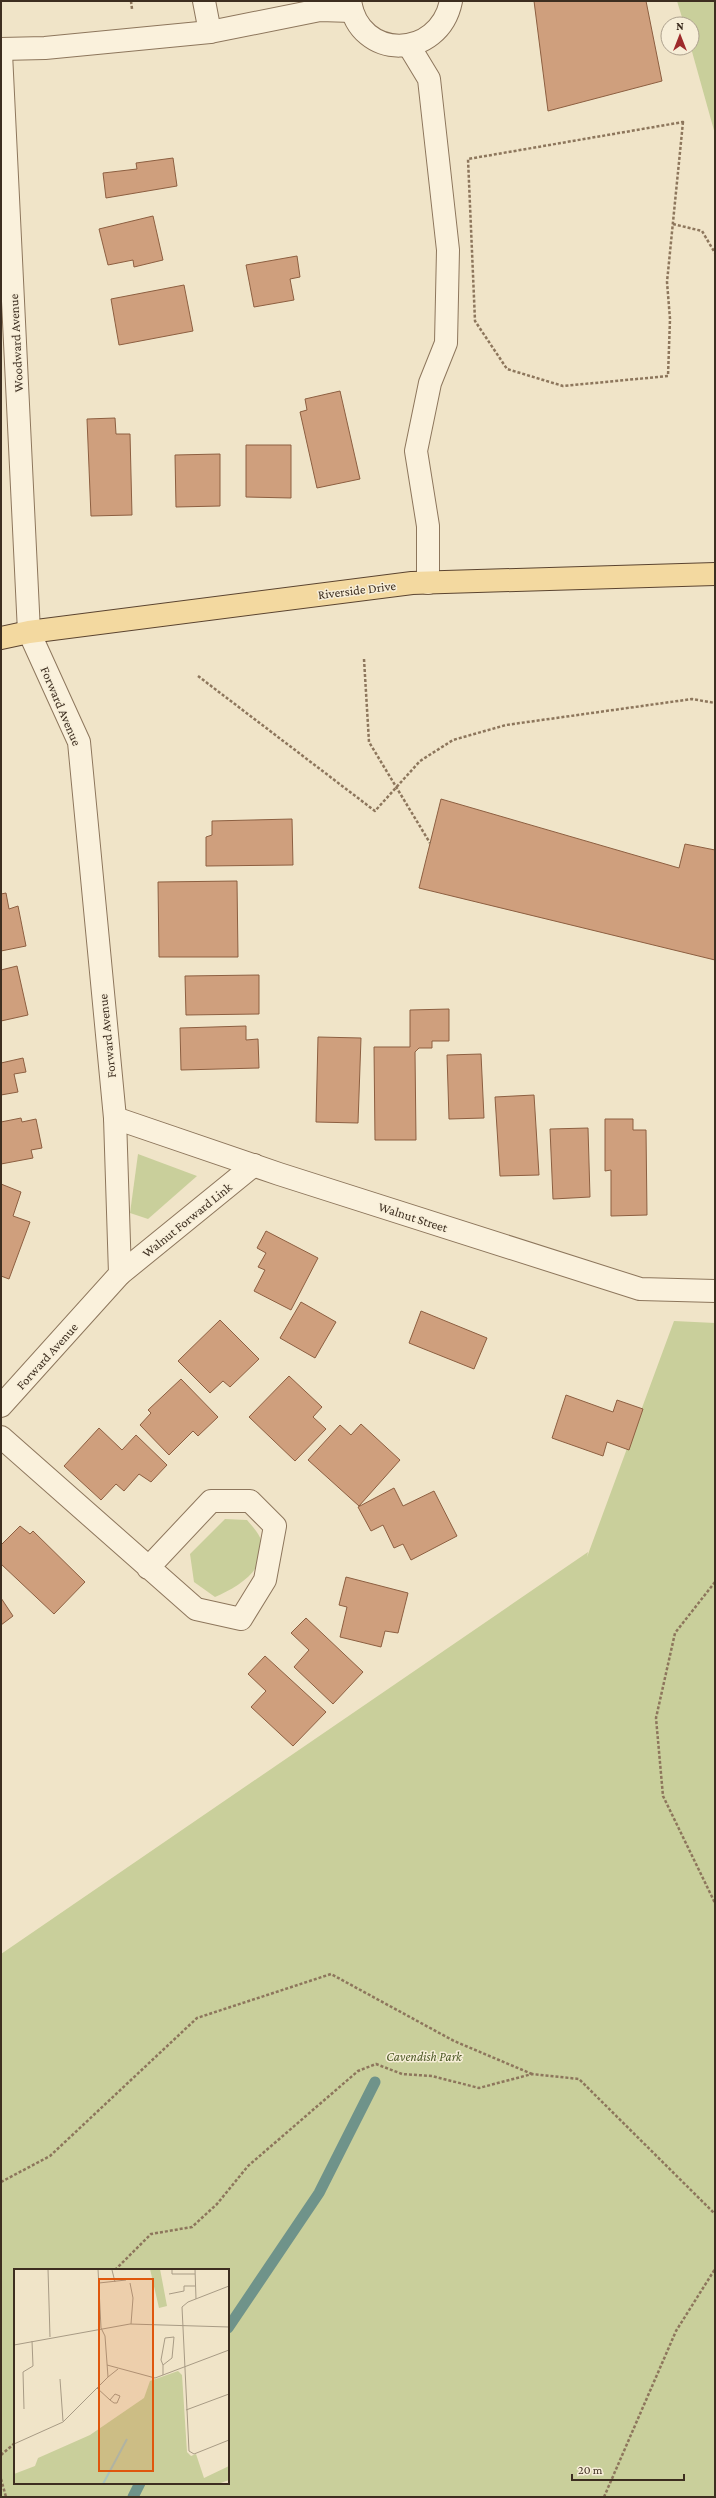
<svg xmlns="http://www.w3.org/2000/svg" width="716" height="2498" font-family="'Crimson Pro',serif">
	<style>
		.green { fill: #c9cf9b; fill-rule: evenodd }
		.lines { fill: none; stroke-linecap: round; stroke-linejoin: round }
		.stream { stroke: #6f938a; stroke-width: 11 }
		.building { fill: #cf9f7d; stroke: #8d5f41 }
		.minor-casing { stroke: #8d765c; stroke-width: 24 }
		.major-casing { stroke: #5b4430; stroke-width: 24 }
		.path { stroke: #8d765c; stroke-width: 2.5; stroke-dasharray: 3 2; stroke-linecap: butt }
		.minor { stroke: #faf1dc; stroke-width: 22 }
		.major { stroke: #f3d9a0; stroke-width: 22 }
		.labels { text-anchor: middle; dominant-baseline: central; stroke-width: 3; stroke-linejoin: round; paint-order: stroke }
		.street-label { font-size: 13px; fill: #3d2e20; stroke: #f7eed8 }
		.park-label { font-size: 13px; font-style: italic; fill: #4d5a26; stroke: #f7eed8 }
		.inset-river { fill: none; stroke: #a9c4bc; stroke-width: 2 }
		.inset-road { fill: none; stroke: #a89b85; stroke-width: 1 }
		.view { fill: #df570d; fill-opacity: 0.15; stroke: #df570d; stroke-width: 2 }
		.inset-edge { fill: none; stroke: #3d2e20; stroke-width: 2 }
	</style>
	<rect width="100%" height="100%" fill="#f0e4c8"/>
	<!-- green -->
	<g class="green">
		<path d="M677 1H715V134L691 48 692 24H684Z"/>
		<path d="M138 1154 197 1176 148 1219 130 1213Z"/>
		<path d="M674 1321 715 1323V2497H1V1954L588 1552 587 1557ZM15 2270H228V2483H15Z"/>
		<path d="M225 1519 247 1520C251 1525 260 1534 261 1541 267 1570 238 1587 215 1597L194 1582 190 1554Z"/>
	</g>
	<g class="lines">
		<!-- stream -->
		<g class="stream">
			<path d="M228 2328 319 2193 375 2082"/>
			<path d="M133 2497 140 2483"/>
		</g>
	</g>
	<!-- building -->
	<g class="building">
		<path d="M534 1H646L662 81 548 111Z"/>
		<path d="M173 158 177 186 106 198 103 173 137 169 136 163Z"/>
		<path d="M153 216 163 260 134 267 133 260 108 265 99 229Z"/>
		<path d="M297 256 300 277 290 279 294 300 254 307 246 265Z"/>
		<path d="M184 285 193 331 119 345 111 299Z"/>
		<path d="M340 391 360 479 317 488 300 412 307 410 305 399Z"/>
		<path d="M115 418 116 434H130L132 515 91 516 87 419Z"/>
		<path d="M246 445H291V498L246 497Z"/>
		<path d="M220 454V506L176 507 175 455Z"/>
		<path d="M441 799 679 868 685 844 715 850V960L419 888Z"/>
		<path d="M292 819 293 865 206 866V837L212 835V821Z"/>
		<path d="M237 881 238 957H159L158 882Z"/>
		<path d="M6 893 9 909 18 906 26 946 1 951V894Z"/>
		<path d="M17 966 28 1015 1 1021V970Z"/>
		<path d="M259 975V1014L186 1015 185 976Z"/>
		<path d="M449 1009V1041H432V1048H419L415 1052 416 1140H375L374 1047H410V1010Z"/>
		<path d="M246 1026V1040L258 1039 259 1068 181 1070 180 1028Z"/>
		<path d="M318 1037 361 1038 358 1123 316 1122Z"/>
		<path d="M481 1054 484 1118 449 1119 447 1055Z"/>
		<path d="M23 1058 26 1072 14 1074 18 1092 1 1095V1063Z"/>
		<path d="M534 1095 539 1175 500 1176 495 1097Z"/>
		<path d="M21 1118 22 1122 36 1119 42 1148 31 1150 33 1158 1 1164V1122Z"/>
		<path d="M605 1119H633V1130H646L647 1215 611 1216V1170L605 1171Z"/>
		<path d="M588 1128 590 1197 553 1199 550 1129Z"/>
		<path d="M1 1184 21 1192 13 1216 30 1222 9 1279 1 1276Z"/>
		<path d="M266 1231 318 1258 291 1310 254 1291 265 1270 258 1267 266 1253 257 1248Z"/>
		<path d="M301 1302 336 1322 315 1358 280 1338Z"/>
		<path d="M421 1311 487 1338 474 1369 409 1343Z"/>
		<path d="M220 1320 259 1359 230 1387 223 1381 210 1393 178 1361Z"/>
		<path d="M289 1376 322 1407 313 1417 326 1429 295 1461 249 1417Z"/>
		<path d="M181 1379 218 1417 198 1436 193 1431 169 1455 140 1425 151 1413 148 1410Z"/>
		<path d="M566 1395 613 1412 617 1400 643 1409 629 1450 607 1442 603 1456 552 1438Z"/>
		<path d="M361 1424 400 1460 359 1506 308 1460 340 1425 351 1435Z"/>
		<path d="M99 1428 122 1450 136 1435 167 1465 151 1482 139 1474 124 1491 116 1484 101 1500 64 1466Z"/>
		<path d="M394 1488 403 1506 434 1491 457 1536 411 1560 403 1544 394 1548 383 1525 371 1531 358 1507Z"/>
		<path d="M20 1526 30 1534 33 1531 85 1582 54 1614 1 1564V1545Z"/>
		<path d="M346 1577 408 1593 398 1633 385 1631 381 1647 340 1637 347 1607 339 1605Z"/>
		<path d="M1 1598 13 1616 1 1625Z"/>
		<path d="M306 1618 363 1672 333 1704 294 1667 309 1650 291 1633Z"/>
		<path d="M265 1656 326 1712 293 1746 251 1707 266 1691 248 1674Z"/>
	</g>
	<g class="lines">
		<!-- minor casing -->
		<g class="minor-casing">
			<g id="minor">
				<path d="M204 1 210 32"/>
				<path d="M350 1C359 61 439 60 451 1"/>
				<path d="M409 46 429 79 448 250 446 343 430 383 416 451 428 526V583"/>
				<path d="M1 49 45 48 210 32 320 10 352 11"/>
				<path d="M1 53 29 632 79 742 115 1118 120 1274 1 1406"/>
				<path d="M115 1118 279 1174 640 1289 715 1291"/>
				<path d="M120 1274 254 1165"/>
				<path d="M1 1437 196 1609 241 1619 265 1580 275 1526 250 1501H211L148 1568"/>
			</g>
		</g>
		<!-- major casing -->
		<g class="major-casing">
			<path id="major" d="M1 638 29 632 412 583 715 574"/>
		</g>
		<!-- path -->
		<g class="path">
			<path d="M131 1 132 9"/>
			<path d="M683 122 667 282 670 319 668 376 563 386 507 369 475 321 468 159Z"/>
			<path d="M673 224 702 231 715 253"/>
			<path d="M364 659 369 742 430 843"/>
			<path d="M198 676 375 811 420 761 453 740 506 725 692 699 715 703"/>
			<path d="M715 1582 675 1633 656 1718 663 1796 715 1903"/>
			<path d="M1 2182 50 2156 197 2018 331 1974 454 2041 532 2074"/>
			<path d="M115 2270 151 2234 192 2227 217 2204 248 2166 358 2071 376 2064 402 2074 432 2076 479 2088 532 2074 579 2079 715 2214"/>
			<path d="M1 2455 15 2443"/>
			<path d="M1 2479 6 2497"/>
			<path d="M604 2497 676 2331 715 2269"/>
		</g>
		<!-- minor -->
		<use href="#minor" class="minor"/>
		<!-- major -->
		<use href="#major" class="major"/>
	</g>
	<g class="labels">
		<!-- street labels -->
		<g class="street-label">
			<text transform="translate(16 343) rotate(-93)">Woodward Avenue</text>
			<text transform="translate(357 590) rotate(-7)">Riverside Drive</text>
			<text transform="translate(61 706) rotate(67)">Forward Avenue</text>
			<text transform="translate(107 1036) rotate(-96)">Forward Avenue</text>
			<text transform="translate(413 1217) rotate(18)">Walnut Street</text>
			<text transform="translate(187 1220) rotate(-39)">Walnut Forward Link</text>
			<text transform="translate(47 1356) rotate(-48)">Forward Avenue</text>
		</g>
		<!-- park labels -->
		<g class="park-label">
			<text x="424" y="2056">Cavendish Park</text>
		</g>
	</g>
	<!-- overview -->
	<g transform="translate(14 2269)">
		<rect width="215" height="215" fill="#f0e4c8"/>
		<path d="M136 0H146L153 37 145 39ZM164 102 168 106 173 183 177 187 182 185 190 209 215 197V211L204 215H0V205L21 197 24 189 76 166 130 129 136 112Z" fill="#c9cf9b"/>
		<path class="inset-river" d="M89 215 113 170"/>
		<path class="inset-road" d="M34 0 36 68M158 0V5H181M181 0 182 30M98 1 101 13M85 14 112 11M116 14 119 29 117 55M215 17 174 33 168 38 175 182 180 185 215 171M155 25 170 22V17H181M0 76 116 55 215 58M93 96 141 109 215 81M149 96 147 91 151 69 160 68 158 89 149 96V106M94 108 104 100M46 110 49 152M83 119 96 131 100 134H103L106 127 101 125 96 131M10 140 9 103 19 97 18 72M172 141 215 125M0 175 49 153 94 108 91 67 87 59 84 0"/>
		<path class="view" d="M85 10H139V202H85Z"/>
		<rect width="215" height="215" class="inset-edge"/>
	</g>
	<!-- border -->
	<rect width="716" height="2498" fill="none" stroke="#3d2e20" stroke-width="4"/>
	<!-- north arrow -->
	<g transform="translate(680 36)"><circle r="19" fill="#f7eed8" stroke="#ada18e"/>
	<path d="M0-3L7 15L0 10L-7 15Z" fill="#9e2a2b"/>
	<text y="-6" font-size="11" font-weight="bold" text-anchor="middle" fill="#3d2e20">N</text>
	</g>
	<!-- scale -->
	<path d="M572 2474v6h112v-6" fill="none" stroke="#3d2e20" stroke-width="2"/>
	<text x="578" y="2474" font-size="12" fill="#3d2e20" stroke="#f7eed8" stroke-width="3" paint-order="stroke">20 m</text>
</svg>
